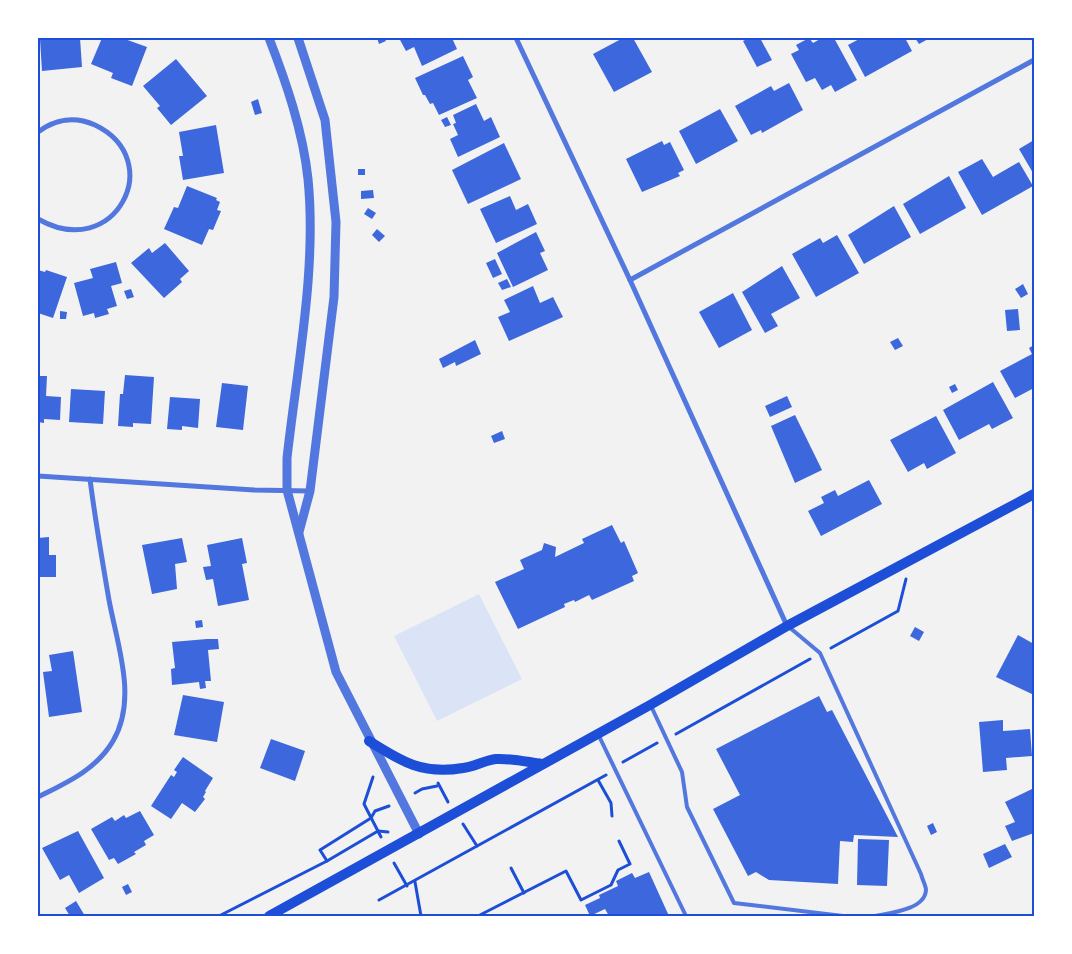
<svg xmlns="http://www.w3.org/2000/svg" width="1072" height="954" font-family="'PT Sans Narrow',sans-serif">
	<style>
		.green { fill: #dbe4f7 }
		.building { fill: #3d67dc }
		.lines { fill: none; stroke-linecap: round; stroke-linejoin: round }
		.path { stroke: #1d4ed8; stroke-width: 3 }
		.service { stroke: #5277de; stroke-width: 4 }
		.minor { stroke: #5277de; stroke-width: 5 }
		.tertiary { stroke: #5277de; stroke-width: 9 }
		.secondary { stroke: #1d4ed8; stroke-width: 10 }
		.neatline { fill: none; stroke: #1d4ed8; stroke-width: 2 }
	</style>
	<rect width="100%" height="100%" fill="#f2f2f2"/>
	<!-- green -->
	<path class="green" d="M479 594 522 679 437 721 394 636Z"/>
	<!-- building -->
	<g class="building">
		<path d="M56 38H80L82 67 42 71 40 39Z"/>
		<path d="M102 38H122L147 47 132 86 111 78 113 73 91 64Z"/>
		<path d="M377 38H384L386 41 379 44Z"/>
		<path d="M399 38H452L457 49 422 66 414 47 406 51Z"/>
		<path d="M623 38H633L652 72 614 92 593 54Z"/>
		<path d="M749 38H760L772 60 757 67 743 41Z"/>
		<path d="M809 38 813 43 822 38H834L857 80 835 92 831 85 822 90 815 78 806 82 791 54 799 50 796 45Z"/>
		<path d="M861 38H905L912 51 865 77 848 45Z"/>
		<path d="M915 38H930L919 44Z"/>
		<path d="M463 56 473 77 468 80 477 98 439 115 433 103 430 104 425 95H423L415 78Z"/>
		<path d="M176 59 207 96 171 125 157 108 160 106 143 86Z"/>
		<path d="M789 83 803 110 762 133 761 130 751 135 735 106 771 86 774 91Z"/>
		<path d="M258 99 262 113 255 115 251 102Z"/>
		<path d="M476 104 484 121 491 117 500 137 458 157 450 139 458 135 453 124 456 123 453 115Z"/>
		<path d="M720 109 738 141 696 164 679 131Z"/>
		<path d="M447 117 451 125 445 127 441 120Z"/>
		<path d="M216 125 224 173 183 180 179 156H183L179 132Z"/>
		<path d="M1034 140V172L1033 173 1019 149Z"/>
		<path d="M662 141 664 145 670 142 684 170 678 173 680 176 642 192 626 159Z"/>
		<path d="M504 143 521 179 468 204 452 170Z"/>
		<path d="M982 159 993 177 1019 162 1033 186 982 215 958 172Z"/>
		<rect x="358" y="169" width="7" height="6"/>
		<path d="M949 176 966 208 920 234 903 204Z"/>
		<path d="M187 186 217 198 216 200 220 202 217 210 221 211 213 230 209 229 202 245 164 229 174 207 178 208Z"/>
		<path d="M373 190 374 198 361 199V191Z"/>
		<path d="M510 196 516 210 528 204 537 224 496 243 480 209Z"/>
		<path d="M894 206 911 237 864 264 848 235Z"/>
		<path d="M368 208 376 213 372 219 364 214Z"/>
		<path d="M377 229 385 236 379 242 372 235Z"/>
		<path d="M536 232 545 251 540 253 548 270 513 287 497 253Z"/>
		<path d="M837 235 859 273 816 297 792 254 820 238 823 243Z"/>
		<path d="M165 243 189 271 180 279 182 282 164 298 131 263 149 248 152 253Z"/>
		<path d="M495 259 502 274 493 278 486 263Z"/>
		<path d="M116 262 122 283 111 286 117 306 107 309 109 314 95 318 94 313 83 316 74 283 93 278 90 269Z"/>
		<path d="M782 266 800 298 771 314 778 326 765 333 742 292Z"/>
		<path d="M38 270 45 272 46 270 67 277 53 318 38 313Z"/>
		<path d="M507 279 511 287 502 290 498 283Z"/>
		<path d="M1023 284 1028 294 1021 298 1015 289Z"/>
		<path d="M533 286 540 303 553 297 563 317 509 341 498 317 510 312 504 300Z"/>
		<path d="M131 289 134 297 127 299 124 291Z"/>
		<path d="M733 293 752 330 719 348 699 312Z"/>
		<path d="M1018 309 1020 330 1007 331 1005 310Z"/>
		<path d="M60 311 67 312 66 319H60Z"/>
		<path d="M898 338 903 346 895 350 890 342Z"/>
		<path d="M475 340 481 354 456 366 455 362 443 368 439 359Z"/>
		<path d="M1034 345V388L1015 398 1000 371 1032 354 1029 348Z"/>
		<path d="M125 375 154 377 151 424 133 423V427L118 426 120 394H123Z"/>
		<path d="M38 376H47L46 396 61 397 60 420 44 419V423L38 422Z"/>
		<path d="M993 382 1013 418 992 429 989 424 959 440 943 410Z"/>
		<path d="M222 383 248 386 243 430 216 427Z"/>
		<path d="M955 384 958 390 952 393 949 387Z"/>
		<path d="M71 389 105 391 103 424 69 422Z"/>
		<path d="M787 396 792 407 770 417 765 406Z"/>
		<path d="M170 397 200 399 198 428 182 426V430L167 429Z"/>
		<path d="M795 415 822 470 795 483 771 426Z"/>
		<path d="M936 416 956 453 927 469 924 463 908 472 890 440Z"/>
		<path d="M502 431 505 439 494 443 491 436Z"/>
		<path d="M869 480 882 504 821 536 808 511 824 503 821 497 835 490 838 496Z"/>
		<path d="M612 525 621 543 624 541 638 573 632 576 634 581 592 600 589 595 575 602 574 600 564 604 565 607 518 629 495 582 524 569 520 560 542 550 544 543 556 547 555 557 584 543 582 539Z"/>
		<path d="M49 537V555H56V577H38V538Z"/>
		<path d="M182 538 187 562 175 564 177 589 152 594 142 545Z"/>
		<path d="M242 538 247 563 242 564 249 600 218 606 213 579 206 580 203 567 211 566 207 545Z"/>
		<path d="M202 620 203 627 196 628 195 621Z"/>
		<path d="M915 627 924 632 919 641 910 636Z"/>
		<path d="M1018 635 1034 644V695L996 677Z"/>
		<path d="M207 639H218L219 649 208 650 211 681H205L206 688 200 689 199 682 172 685 171 669 175 668 172 642Z"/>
		<path d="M73 651 82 712 49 717 43 672 52 671 49 655Z"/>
		<path d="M183 695 224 702 217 742 174 735Z"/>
		<path d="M819 696 827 712 832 710 898 837 854 835 853 842 840 841 838 884 769 880 756 872 748 876 713 809 740 795 716 749Z"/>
		<path d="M1003 720V731L1030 729 1032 756 1006 758 1007 770 983 772 979 722Z"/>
		<path d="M271 739 305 751 295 781 260 768Z"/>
		<path d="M183 757 213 778 205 791 206 792 203 797 205 799 195 812 182 803 171 819 151 806 171 775 174 777 177 772 174 770Z"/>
		<path d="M1034 788V833L1012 841 1005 826 1015 822 1005 802Z"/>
		<path d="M140 811 154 835 144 841 146 845 134 852 136 854 118 864 114 858 109 860 91 829 112 817 115 821 124 815 126 818Z"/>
		<path d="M933 823 937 832 931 835 927 826Z"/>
		<path d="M78 831 104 878 79 893 69 875 60 880 42 848Z"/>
		<path d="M858 839 889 840 887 886 857 885Z"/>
		<path d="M1005 844 1012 857 989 868 983 854Z"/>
		<path d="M649 872 669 916H609L605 909 590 916 585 905 600 898 599 895 618 886 616 881 632 873 635 878Z"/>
		<path d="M128 884 132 892 126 895 122 887Z"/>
		<path d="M76 901 85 916H70L65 908Z"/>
	</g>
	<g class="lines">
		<!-- path -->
		<g class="path">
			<path d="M831 648 898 611 906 579"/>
			<path d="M676 734 810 659"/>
			<path d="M623 762 657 743"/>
			<path d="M373 777 364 804 381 837"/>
			<path d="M598 780 611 803 612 816"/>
			<path d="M438 783 448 802"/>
			<path d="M415 793 422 789 437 786"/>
			<path d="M463 824 477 846"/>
			<path d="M327 861 378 831 388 832"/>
			<path d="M394 863 407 886"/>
			<path d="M511 868 524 893"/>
			<path d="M415 882 421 916"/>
			<path d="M379 900 606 775"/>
			<path d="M219 916 327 861 320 850 371 818 375 811 389 806"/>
			<path d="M478 916 566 871 581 900 611 885 618 870 630 864 619 841"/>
		</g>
		<!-- service -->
		<g class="service">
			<path d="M789 627 820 653 921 874C922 879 926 886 926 890 925 910 889 913 875 916"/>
			<path d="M651 706 682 772 687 807 734 903 843 916"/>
			<path d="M598 734 686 916"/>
		</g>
		<!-- minor -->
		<g class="minor">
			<path d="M516 38 630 280 787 626"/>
			<path d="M38 132C55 119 75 116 95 125 168 160 115 263 38 219"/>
			<path d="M630 280 1034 60"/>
			<path d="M38 476 254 490 310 491"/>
			<path d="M38 797C66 783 96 770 113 741 138 699 117 644 109 600 102 559 95 519 90 479"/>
		</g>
		<!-- tertiary -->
		<g class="tertiary">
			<path d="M269 38C286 82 303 131 308 179 317 269 297 368 287 458V490L336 672 419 834"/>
			<path d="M298 38 325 120 336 222 334 297 310 491 299 532"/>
		</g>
		<!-- secondary -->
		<g class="secondary">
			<path d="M369 741C402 762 423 775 463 768 474 767 485 760 496 759 511 758 527 762 542 764"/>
			<path d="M269 916 650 705 787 626 1034 494"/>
		</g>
	</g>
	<!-- border -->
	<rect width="1072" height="954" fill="none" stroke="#ffffff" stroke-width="78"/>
	<rect x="39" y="39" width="994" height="876" class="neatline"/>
</svg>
